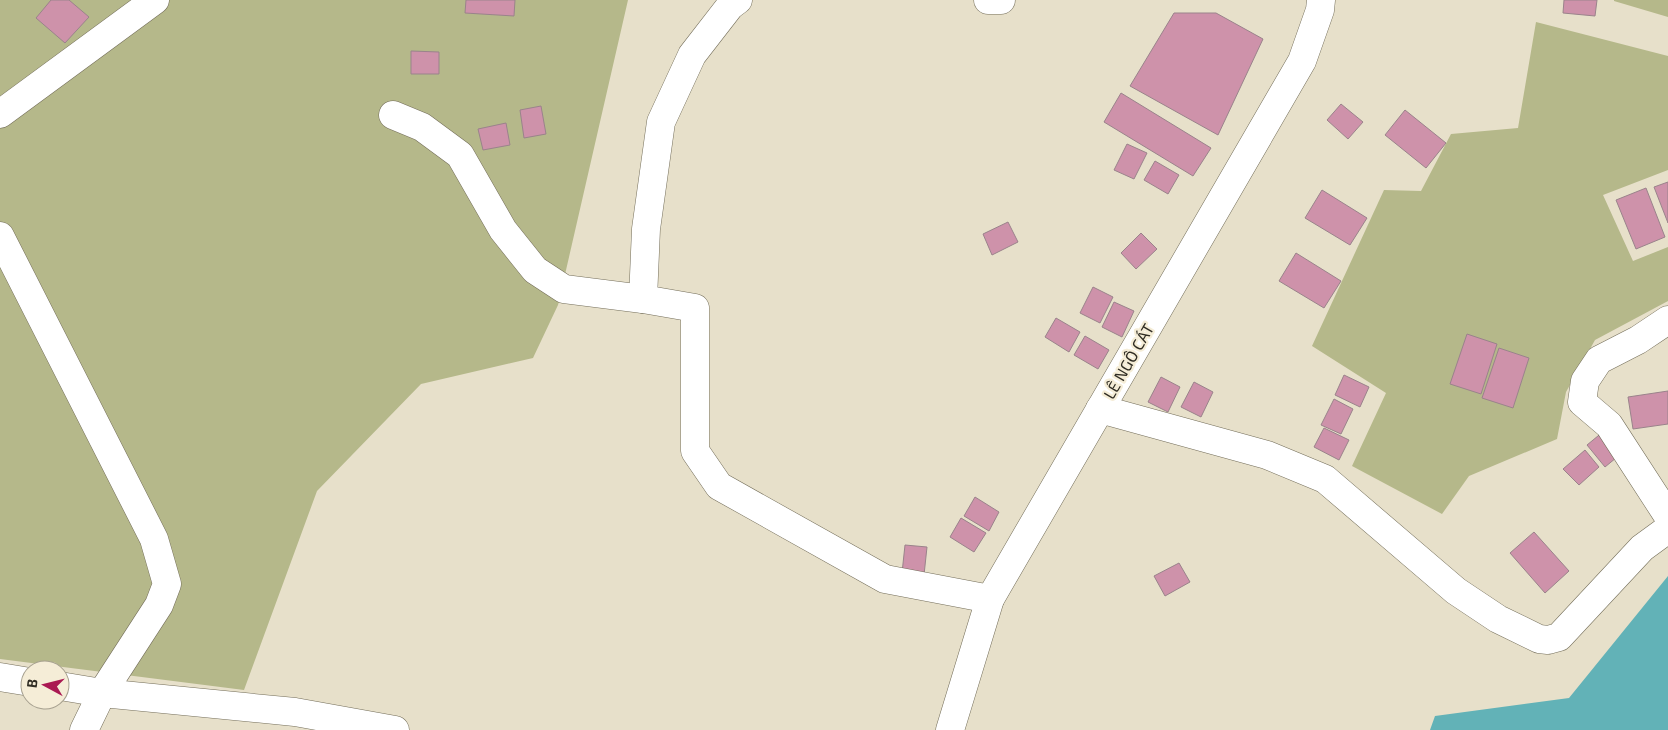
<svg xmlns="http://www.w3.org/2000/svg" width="1668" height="730" font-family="'Exo 2',sans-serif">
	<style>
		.green { fill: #b5b88a }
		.water { fill: #62b2b7 }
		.building { fill: #ce92aa; stroke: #9a838b }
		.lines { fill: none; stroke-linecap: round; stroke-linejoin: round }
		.minor-casing { stroke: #746e5a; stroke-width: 29 }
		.minor { stroke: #fff; stroke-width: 28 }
		.labels { text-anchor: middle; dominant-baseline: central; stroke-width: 4.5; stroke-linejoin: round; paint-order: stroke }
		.street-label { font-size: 16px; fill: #302d24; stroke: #f5edd7 }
	</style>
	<rect width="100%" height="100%" fill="#e7e0ca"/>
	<!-- green -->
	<g class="green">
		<path d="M0 0H628L558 305 533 358 421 384 317 491 244 690 0 659Z"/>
		<path d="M1614 0H1668V17L1614 1Z"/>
		<path d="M1536 22 1668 56V170L1603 195 1633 261 1668 247V301L1595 340 1566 392 1557 439 1469 476 1442 514 1352 466 1386 393 1312 346 1384 190 1421 191 1451 134 1518 128Z"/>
	</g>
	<!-- water -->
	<path class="water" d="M1668 576V730H1430L1435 716 1569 698Z"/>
	<!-- building -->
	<g class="building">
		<path d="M51 0H69L89 17 65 43 36 18Z"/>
		<path d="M466 0H515L514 16 465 13Z"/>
		<path d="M1564 0H1597L1595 16 1563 13Z"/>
		<path d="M1174 13H1216L1263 39 1218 135 1130 86Z"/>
		<path d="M411 51 439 52V74H411Z"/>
		<path d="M1121 93 1211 148 1193 176 1104 122Z"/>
		<path d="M1341 104 1363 122 1348 139 1327 120Z"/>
		<path d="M541 106 546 134 524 138 520 110Z"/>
		<path d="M1405 110 1446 143 1426 168 1385 135Z"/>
		<path d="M506 123 510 145 483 150 478 129Z"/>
		<path d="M1127 144 1147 153 1134 179 1114 170Z"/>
		<path d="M1155 161 1179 175 1168 194 1144 180Z"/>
		<path d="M1668 182V223L1654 187Z"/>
		<path d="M1646 188 1665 237 1636 249 1616 200Z"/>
		<path d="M1322 190 1367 218 1350 245 1305 218Z"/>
		<path d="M1008 222 1018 242 992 255 983 234Z"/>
		<path d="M1141 233 1157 249 1136 269 1121 253Z"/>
		<path d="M1296 253 1341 281 1324 308 1279 281Z"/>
		<path d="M1093 287 1113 297 1100 323 1080 313Z"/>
		<path d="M1114 302 1134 311 1122 337 1102 327Z"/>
		<path d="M1056 318 1080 332 1069 352 1045 337Z"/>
		<path d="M1467 334 1497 344 1481 394 1450 384Z"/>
		<path d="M1085 336 1109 350 1098 369 1074 355Z"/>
		<path d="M1499 348 1529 358 1513 408 1482 398Z"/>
		<path d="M1344 375 1369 387 1360 407 1335 395Z"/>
		<path d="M1161 377 1180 387 1168 412 1148 402Z"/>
		<path d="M1194 382 1213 392 1201 417 1181 407Z"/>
		<path d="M1668 391V424L1633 429 1628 397Z"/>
		<path d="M1334 399 1353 409 1341 434 1321 425Z"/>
		<path d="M1324 428 1349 440 1339 460 1314 447Z"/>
		<path d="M1604 431 1622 453 1605 467 1587 445Z"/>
		<path d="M1585 450 1599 467 1579 485 1563 469Z"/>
		<path d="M975 497 999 512 989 531 964 516Z"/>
		<path d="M961 518 986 533 974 552 950 537Z"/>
		<path d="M1534 532 1569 571 1545 593 1510 553Z"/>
		<path d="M905 545 927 547 924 575 902 573Z"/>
		<path d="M1179 563 1190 582 1165 596 1154 576Z"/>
	</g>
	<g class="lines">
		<!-- minor casing -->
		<g class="minor-casing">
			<g id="minor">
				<path d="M738 0 730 6 692 55 661 122 646 229 643 299 695 308V451L719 486 885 579 990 599"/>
				<path d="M988 0H1001"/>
				<path d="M0 114 155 0"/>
				<path d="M393 115 422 127 460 155 503 230 535 270 564 289 643 299"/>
				<path d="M0 236 154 539 167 584 159 605 102 693 84 730"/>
				<path d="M1668 320 1638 340 1599 360 1585 381 1582 402 1609 425 1668 516"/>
				<path d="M1100 409 1267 455 1325 479 1456 591 1498 619 1539 639 1548 640 1559 637 1642 548 1668 529"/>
				<path d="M0 677 30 682"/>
				<path d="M60 686 102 693 295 712 395 730"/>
				<path d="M950 730 990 599 1302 61 1320 10 1321 0"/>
			</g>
		</g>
		<!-- minor -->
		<use href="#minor" class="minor"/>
	</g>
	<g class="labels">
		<!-- street labels -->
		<g class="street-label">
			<text transform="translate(1128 361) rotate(-60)">LÊ NGÔ CÁT</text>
		</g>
	</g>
	<!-- north arrow -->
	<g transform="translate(45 685) rotate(277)"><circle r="24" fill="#f5edd7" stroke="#a6a08f"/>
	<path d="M0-4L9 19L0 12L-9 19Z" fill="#aa1952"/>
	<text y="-8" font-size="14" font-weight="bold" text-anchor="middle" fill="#302d24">B</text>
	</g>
</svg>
